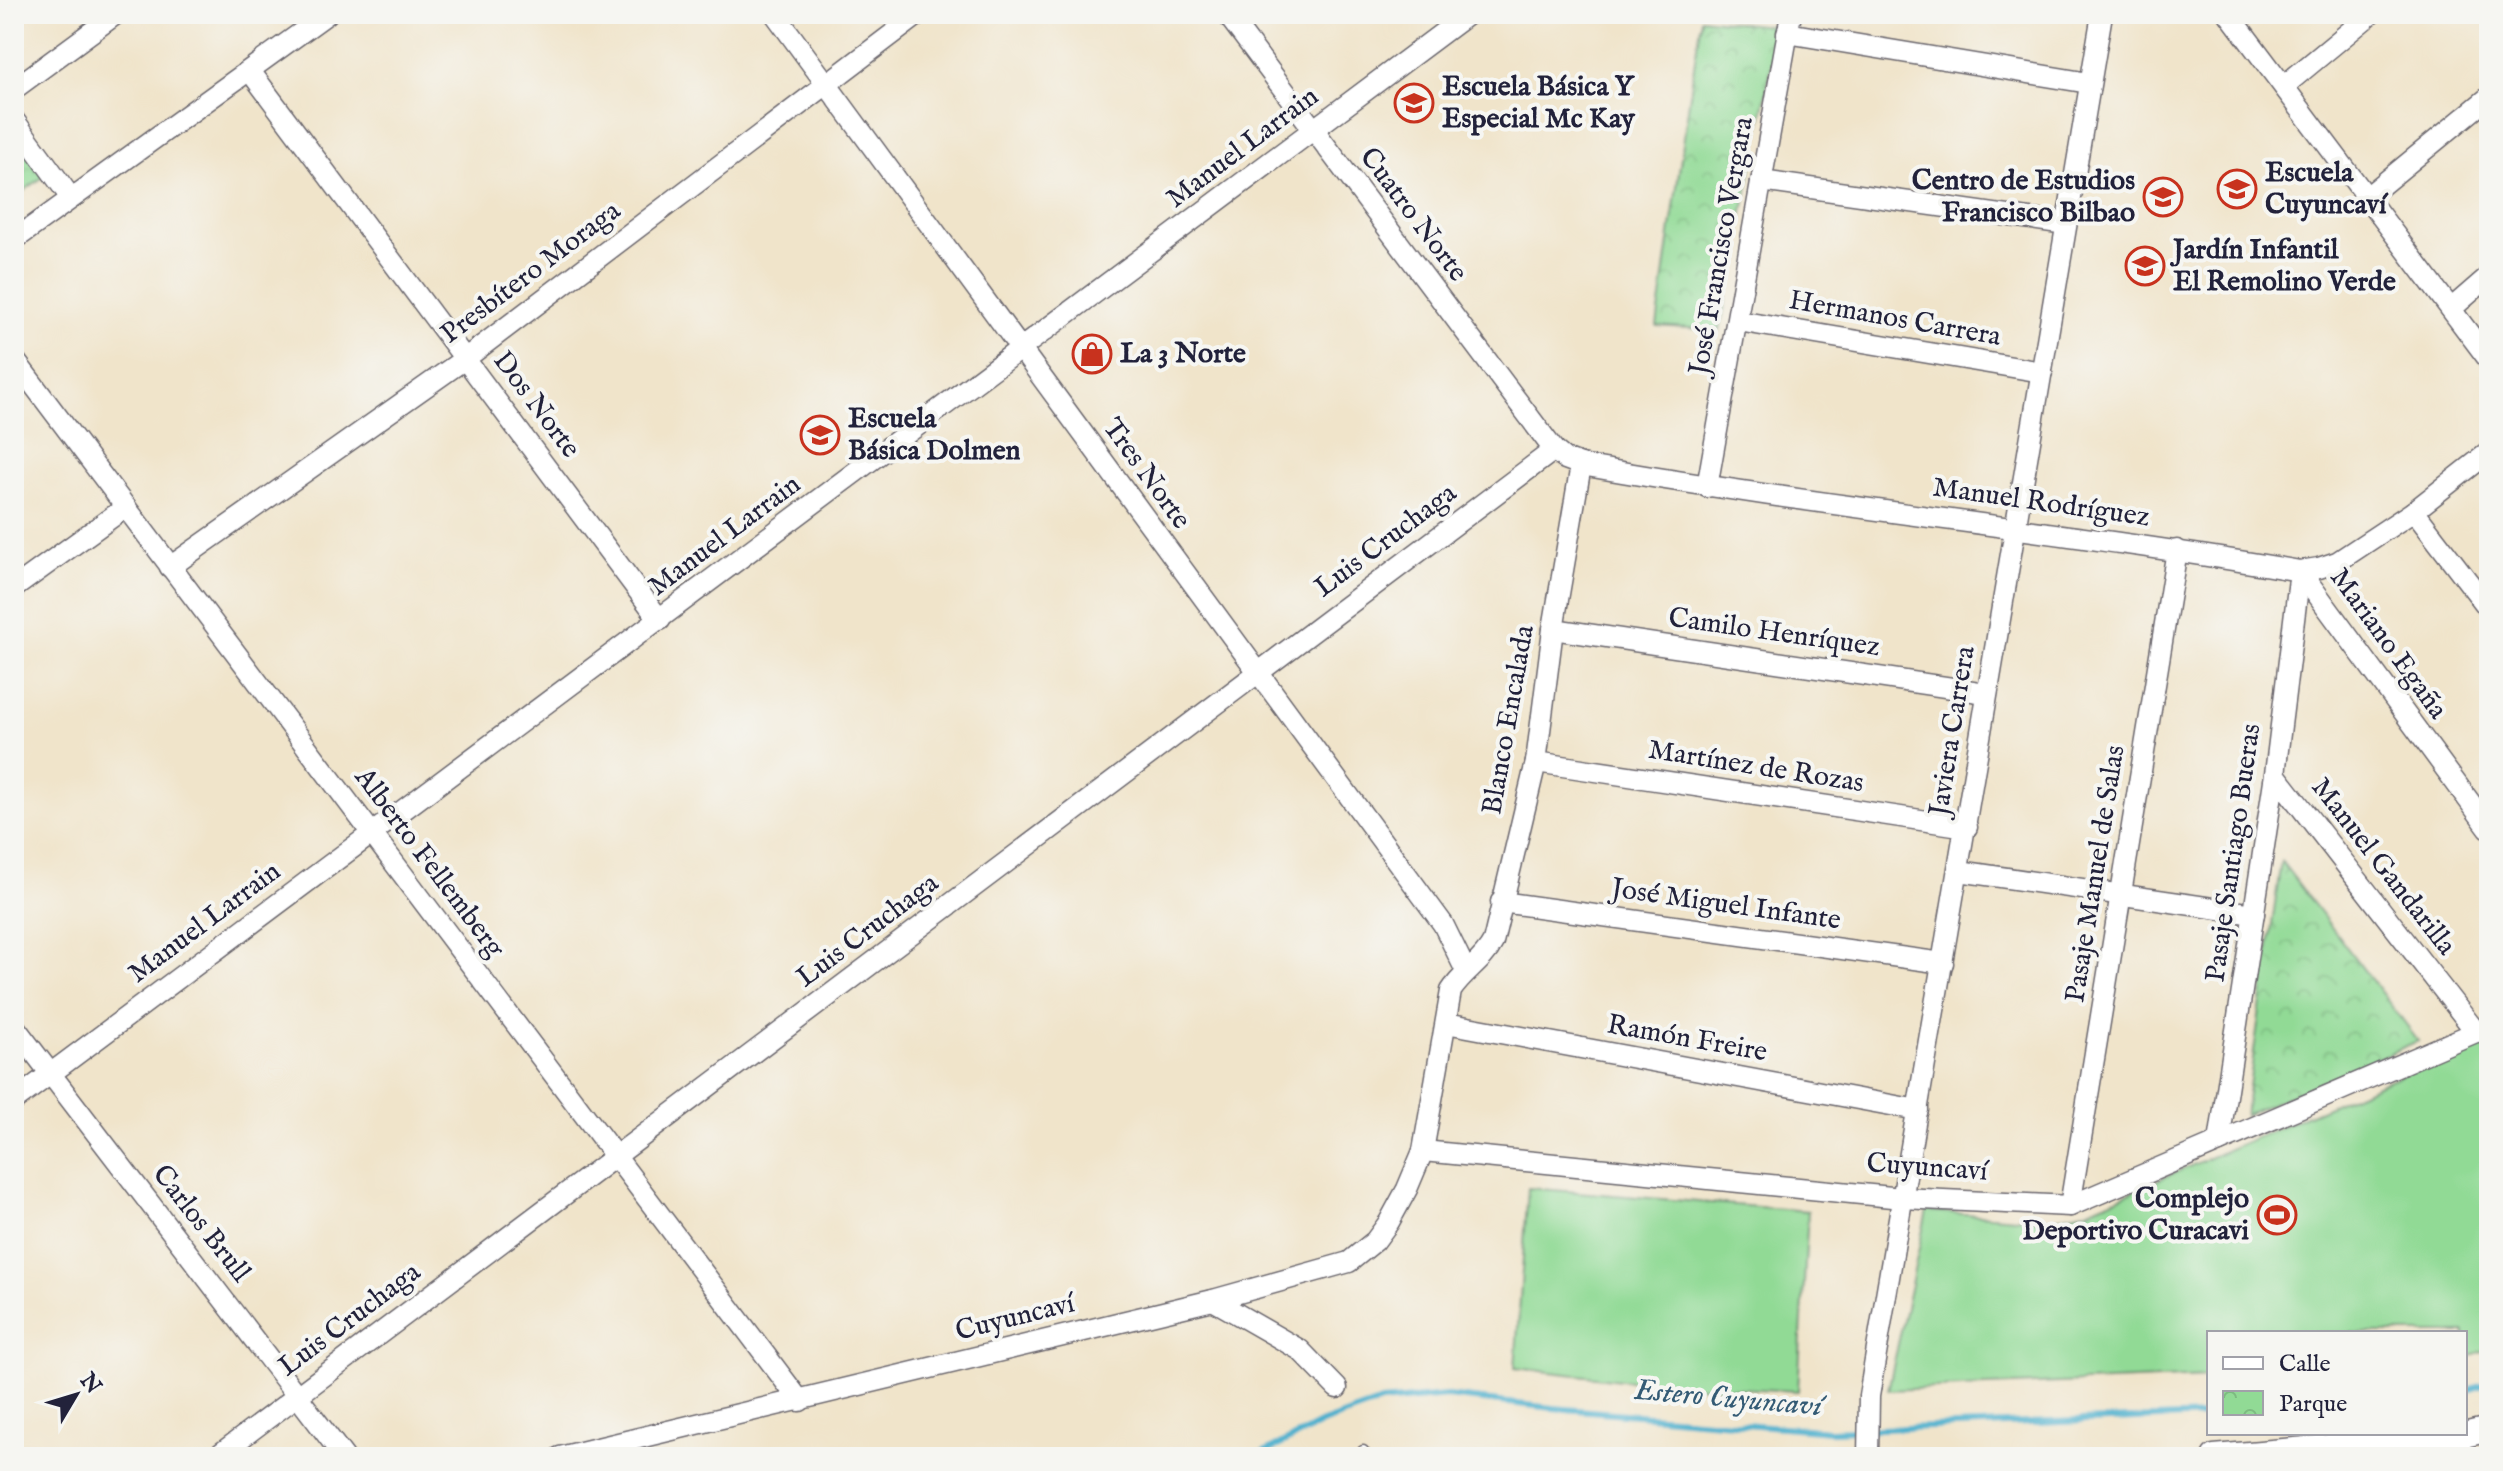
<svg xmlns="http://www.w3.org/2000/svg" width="2503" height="1471" font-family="'IM FELL English',serif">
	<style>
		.park { fill: url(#park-crowns); stroke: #5a7e68; stroke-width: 2 }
		.garden { fill: #91da95; stroke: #5a7e68; stroke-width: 2 }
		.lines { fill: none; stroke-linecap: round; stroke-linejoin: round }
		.stream { stroke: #4eb0cd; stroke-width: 6 }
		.service-casing { stroke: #6a666d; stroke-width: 13 }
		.minor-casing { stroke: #6a666d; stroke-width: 23 }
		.tertiary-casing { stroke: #6a666d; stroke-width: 27 }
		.service { stroke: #fff; stroke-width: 10 }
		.minor { stroke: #fff; stroke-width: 20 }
		.tertiary { stroke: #fff; stroke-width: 24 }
		.labels { text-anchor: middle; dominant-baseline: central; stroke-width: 8; stroke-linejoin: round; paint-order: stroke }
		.poi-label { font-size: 28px; font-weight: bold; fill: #22223b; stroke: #f6f6f2; text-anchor: start }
		.street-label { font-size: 28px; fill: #22223b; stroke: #f6f6f2 }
		.water-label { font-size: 30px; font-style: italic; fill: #345b75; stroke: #f6f6f2 }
	</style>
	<defs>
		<pattern id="park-crowns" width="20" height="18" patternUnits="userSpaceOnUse" patternTransform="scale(2)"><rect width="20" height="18" fill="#91da95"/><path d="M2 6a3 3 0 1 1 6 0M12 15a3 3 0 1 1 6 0" fill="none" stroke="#7dbb81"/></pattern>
	</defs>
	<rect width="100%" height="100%" fill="#f6f6f2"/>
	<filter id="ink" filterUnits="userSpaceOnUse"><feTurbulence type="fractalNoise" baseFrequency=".0125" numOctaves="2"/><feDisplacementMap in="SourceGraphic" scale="16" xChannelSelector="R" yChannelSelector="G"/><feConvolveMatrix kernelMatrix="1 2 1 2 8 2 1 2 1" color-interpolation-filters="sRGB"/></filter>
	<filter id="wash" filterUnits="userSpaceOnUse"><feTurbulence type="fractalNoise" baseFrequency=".006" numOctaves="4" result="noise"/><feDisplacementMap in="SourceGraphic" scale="32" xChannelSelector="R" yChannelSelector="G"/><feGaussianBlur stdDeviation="1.8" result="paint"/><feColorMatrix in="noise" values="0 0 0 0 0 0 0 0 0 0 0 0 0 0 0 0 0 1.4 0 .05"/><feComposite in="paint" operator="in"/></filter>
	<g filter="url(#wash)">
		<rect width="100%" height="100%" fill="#f0e4ca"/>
		<!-- park -->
		<g class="park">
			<path d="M1701 18 1779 27 1720 330 1657 326Z"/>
			<path d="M14 114 54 169 14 198Z"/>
			<path d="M2281 861 2418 1041 2245 1115Z"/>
		</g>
		<!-- garden -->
		<g class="garden">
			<path d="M2489 1043V1349L2465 1357V1333H2209V1377L1888 1390 1927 1211 2042 1220 2089 1210 2449 1054Z"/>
			<path d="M1528 1188 1808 1211 1798 1391 1657 1384 1515 1368Z"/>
		</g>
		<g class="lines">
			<!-- stream -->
			<g class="stream">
				<path d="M2465 1391 2489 1383"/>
				<path d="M1256 1457 1322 1423 1381 1402 1447 1396 1553 1408 1830 1431 2209 1416"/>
			</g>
		</g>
	</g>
	<g filter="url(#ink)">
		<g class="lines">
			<!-- service casing -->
			<g class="service-casing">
				<path id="service" d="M1363 1451 1366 1457"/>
			</g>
			<!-- minor casing -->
			<g class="minor-casing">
				<g id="minor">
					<path d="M775 14 1443 924 1466 971"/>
					<path d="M1227 14 1554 450 1565 459 1581 465C1819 507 2061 530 2300 571L2319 568 2337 562 2414 511 2489 452"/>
					<path d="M2229 14 2489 360"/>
					<path d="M1787 33 2089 83"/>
					<path d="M250 71 660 620"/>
					<path d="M2284 86 2371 14"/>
					<path d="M14 89 116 14"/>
					<path d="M14 120 71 198"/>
					<path d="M1761 181 2066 224"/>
					<path d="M2367 197 2489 97"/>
					<path d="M14 240 327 14"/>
					<path d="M2451 309 2489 276"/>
					<path d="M1738 321 2042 372"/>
					<path d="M14 359 800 1401"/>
					<path d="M1707 487 1791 14"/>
					<path d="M2414 511 2489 609"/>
					<path d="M170 567 466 358 919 14"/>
					<path d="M2300 571 2489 828"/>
					<path d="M14 588 126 507"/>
					<path d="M1553 629 1986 693"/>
					<path d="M1536 762 1967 827"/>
					<path d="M2275 774 2476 1032"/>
					<path d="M1959 871 2254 914"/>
					<path d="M1501 902 1943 963"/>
					<path d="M1446 1023 1918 1110"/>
					<path d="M14 1026 344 1457"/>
					<path d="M14 1101 1468 14"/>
					<path d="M2219 1142 2275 774 2300 571"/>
					<path d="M1423 1151 1902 1198 2070 1206 2476 1032 2489 1028"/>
					<path d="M2070 1206 2177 550"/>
					<path d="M1213 1300 1300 1350 1337 1388"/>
					<path d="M216 1457 1554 450"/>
					<path d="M560 1457 1213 1300 1349 1262 1375 1241 1389 1222 1407 1189 1423 1151 1451 991C1463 972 1483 962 1493 942L1536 762 1553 629 1581 465"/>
					<path d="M1868 1457 1869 1396 2102 14"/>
				</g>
			</g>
			<!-- tertiary casing -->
			<g class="tertiary-casing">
				<path id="tertiary" d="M2214 1457 2464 1435 2489 1429"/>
			</g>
			<!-- service -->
			<use href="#service" class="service"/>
			<!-- minor -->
			<use href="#minor" class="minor"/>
			<!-- tertiary -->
			<use href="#tertiary" class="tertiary"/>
		</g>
	</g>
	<!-- icons -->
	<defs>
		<g id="school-ring" transform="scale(2)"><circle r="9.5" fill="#f6f6f2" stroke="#c8321e" stroke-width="1.5"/><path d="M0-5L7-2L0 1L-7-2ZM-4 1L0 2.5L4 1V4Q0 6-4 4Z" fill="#c8321e"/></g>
		<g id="shop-ring" transform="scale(2)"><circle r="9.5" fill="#f6f6f2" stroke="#c8321e" stroke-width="1.5"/><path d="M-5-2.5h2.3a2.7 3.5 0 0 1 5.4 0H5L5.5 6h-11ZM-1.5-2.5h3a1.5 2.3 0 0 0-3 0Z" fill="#c8321e"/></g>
		<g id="stadium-ring" transform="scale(2)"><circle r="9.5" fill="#f6f6f2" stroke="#c8321e" stroke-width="1.5"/><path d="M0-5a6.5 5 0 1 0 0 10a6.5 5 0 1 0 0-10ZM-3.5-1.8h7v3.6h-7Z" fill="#c8321e"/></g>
	</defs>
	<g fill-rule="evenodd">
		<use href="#school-ring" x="1414" y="103"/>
		<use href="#school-ring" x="2237" y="189"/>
		<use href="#school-ring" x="2163" y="197"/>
		<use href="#school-ring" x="2145" y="266"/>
		<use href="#shop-ring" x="1092" y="354"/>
		<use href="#school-ring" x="820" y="435"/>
		<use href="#stadium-ring" x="2277" y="1215"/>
	</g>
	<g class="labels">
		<!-- poi labels -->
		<g class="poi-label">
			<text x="1442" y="87">Escuela Básica Y<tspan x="1442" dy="32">Especial Mc Kay</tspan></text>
			<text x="2265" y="173">Escuela<tspan x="2265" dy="32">Cuyuncaví</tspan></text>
			<text x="2135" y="181" text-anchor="end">Centro de Estudios<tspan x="2135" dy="32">Francisco Bilbao</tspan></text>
			<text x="2173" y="250">Jardín Infantil<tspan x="2173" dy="32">El Remolino Verde</tspan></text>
			<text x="1120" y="354">La 3 Norte</text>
			<text x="848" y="419">Escuela<tspan x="848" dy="32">Básica Dolmen</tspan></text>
			<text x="2249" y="1199" text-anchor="end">Complejo<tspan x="2249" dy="32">Deportivo Curacavi</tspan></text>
		</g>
		<!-- street labels -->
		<g class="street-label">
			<text transform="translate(1243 148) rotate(-37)">Manuel Larrain</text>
			<text transform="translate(1413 215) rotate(53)">Cuatro Norte</text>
			<text transform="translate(1722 246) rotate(-80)">José Francisco Vergara</text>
			<text transform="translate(531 273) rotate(-37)">Presbítero Moraga</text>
			<text transform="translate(1895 319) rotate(10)">Hermanos Carrera</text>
			<text transform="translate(536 405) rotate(53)">Dos Norte</text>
			<text transform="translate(1146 474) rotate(54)">Tres Norte</text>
			<text transform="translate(2041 503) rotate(8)">Manuel Rodríguez</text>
			<text transform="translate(725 536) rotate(-37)">Manuel Larrain</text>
			<text transform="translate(1386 541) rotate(-37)">Luis Cruchaga</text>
			<text transform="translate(1774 633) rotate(8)">Camilo Henríquez</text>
			<text transform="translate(2388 644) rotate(54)">Mariano Egaña</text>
			<text transform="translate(1509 720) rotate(-80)">Blanco Encalada</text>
			<text transform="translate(1953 731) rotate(-81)">Javiera Carrera</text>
			<text transform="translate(1756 767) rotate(9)">Martínez de Rozas</text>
			<text transform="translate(2234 853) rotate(-82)">Pasaje Santiago Bueras</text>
			<text transform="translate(429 863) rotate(53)">Alberto Fellemberg</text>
			<text transform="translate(2383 867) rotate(52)">Manuel Gandarilla</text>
			<text transform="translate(2096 874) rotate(-81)">Pasaje Manuel de Salas</text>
			<text transform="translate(1726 905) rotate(8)">José Miguel Infante</text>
			<text transform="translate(205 923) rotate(-37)">Manuel Larrain</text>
			<text transform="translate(868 931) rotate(-37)">Luis Cruchaga</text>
			<text transform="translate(1687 1039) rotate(10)">Ramón Freire</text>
			<text transform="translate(1927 1168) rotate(4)">Cuyuncaví</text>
			<text transform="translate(201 1224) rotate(52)">Carlos Brull</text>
			<text transform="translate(1015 1318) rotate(-14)">Cuyuncaví</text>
			<text transform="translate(350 1320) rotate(-37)">Luis Cruchaga</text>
		</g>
		<!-- water labels -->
		<g class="water-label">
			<text transform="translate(1728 1399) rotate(5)">Estero Cuyuncaví</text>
		</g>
	</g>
	<!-- margin -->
	<rect width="2503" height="1471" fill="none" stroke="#f6f6f2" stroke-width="48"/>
	<!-- legend -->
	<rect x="2207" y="1331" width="260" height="104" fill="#f6f6f2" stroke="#a1a1a9" stroke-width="2"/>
	<rect x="2223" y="1357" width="40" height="12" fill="#ffffff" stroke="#a1a1a9" stroke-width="2"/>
	<text x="2279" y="1371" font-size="24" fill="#22223b">Calle</text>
	<rect x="2223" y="1391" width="40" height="24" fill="url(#park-crowns)" stroke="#a1a1a9" stroke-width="2"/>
	<text x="2279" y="1411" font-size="24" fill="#22223b">Parque</text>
	<!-- north arrow -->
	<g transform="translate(76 1395) rotate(52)" stroke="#f6f6f2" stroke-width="6" paint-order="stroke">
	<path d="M0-6L14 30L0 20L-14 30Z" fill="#22223b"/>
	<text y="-12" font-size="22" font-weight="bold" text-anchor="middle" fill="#22223b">N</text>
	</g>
</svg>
